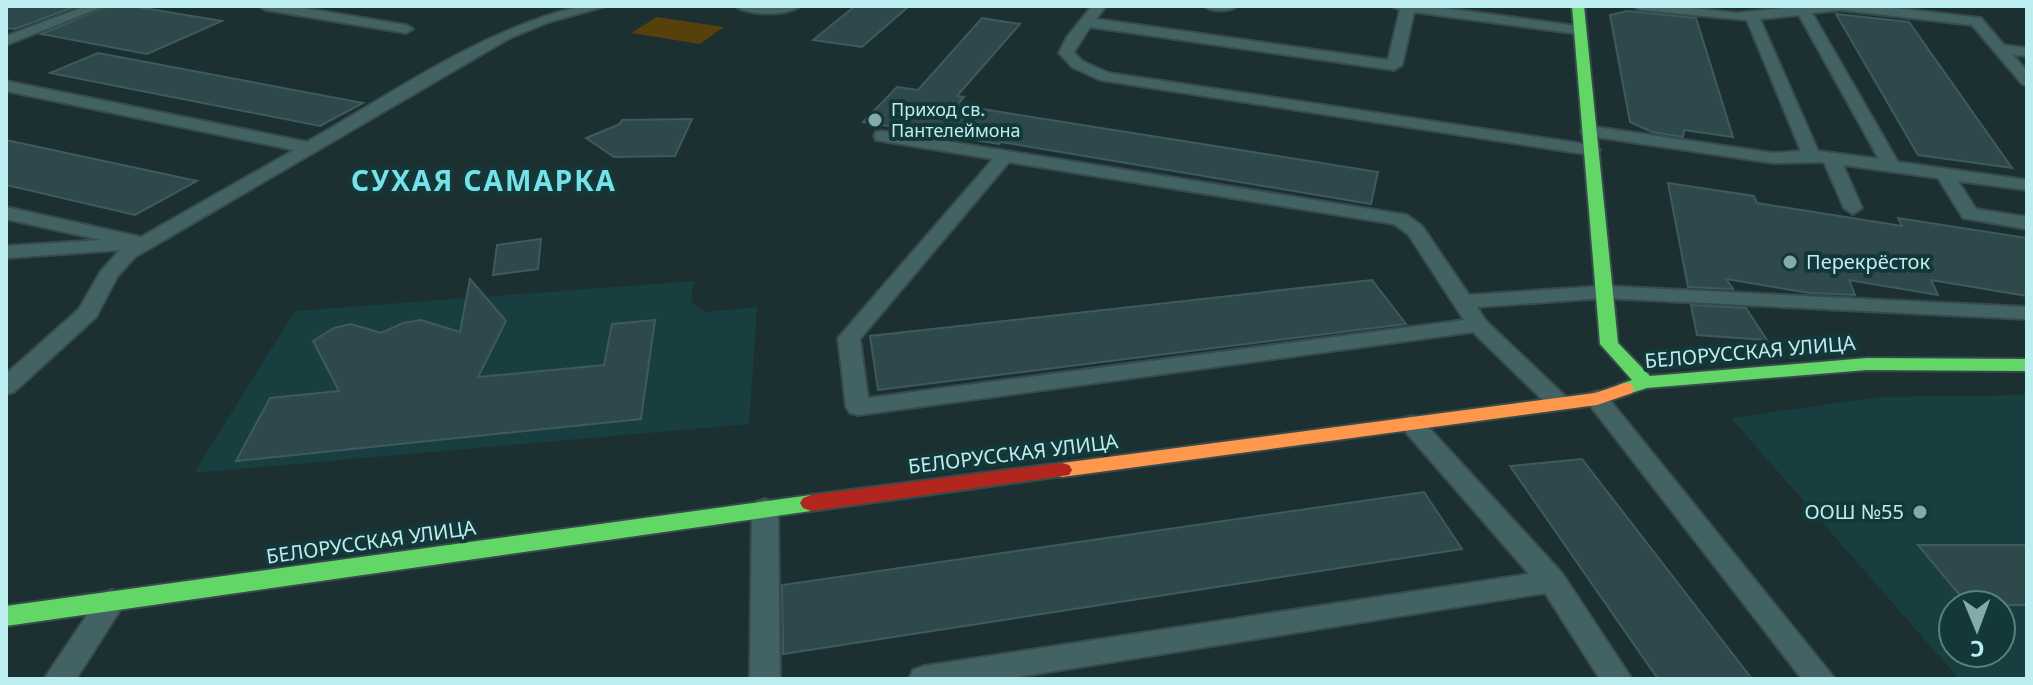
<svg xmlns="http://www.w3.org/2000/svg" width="2033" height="685" font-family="'Noto Sans',sans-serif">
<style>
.built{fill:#193e40;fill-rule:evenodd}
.green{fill:#56400c}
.building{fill:#2f484c;stroke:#3d5a60;stroke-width:2}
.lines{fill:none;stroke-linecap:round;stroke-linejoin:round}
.lane-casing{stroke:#374b4c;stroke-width:4}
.fast-casing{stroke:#374b4c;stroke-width:4}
.slow-casing{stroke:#374b4c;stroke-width:4}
.jam-casing{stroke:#374b4c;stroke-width:4}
.lane{fill:#426264;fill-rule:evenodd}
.fast{fill:#63d668;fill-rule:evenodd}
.slow{fill:#ff974d;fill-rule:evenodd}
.jam{fill:#b3261e;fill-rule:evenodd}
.poi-dot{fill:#84abac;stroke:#143839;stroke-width:3}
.labels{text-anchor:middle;stroke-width:8;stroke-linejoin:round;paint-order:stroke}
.far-poi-label{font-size:18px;fill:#bcedef;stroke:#143839;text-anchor:start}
.poi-label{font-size:20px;fill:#bcedef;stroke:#143839;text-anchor:start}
.street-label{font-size:20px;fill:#bcedef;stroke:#143839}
.district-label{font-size:28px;font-weight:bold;letter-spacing:2px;fill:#74e2e7;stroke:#143839}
</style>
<rect width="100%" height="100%" fill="#1c3031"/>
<path class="built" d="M694,281L691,301L705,312L757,307L749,424L194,473L295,311Z
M2027,395V679H1959L1731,418L1879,397ZM1953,605H2001V653H1953Z"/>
<path class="green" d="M657,17L724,27L700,44L631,33Z"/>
<path class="building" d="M6,6H77L15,29L6,28Z
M108,6H131L222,21L147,54L41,34Z
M855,6H909L862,47L813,40Z
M1627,11L1696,18L1733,137L1684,130L1683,137L1652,132L1630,122L1610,15Z
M1836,14L1909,22L2012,168L1918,155Z
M982,18L1020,24L957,96L964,97L957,105L1378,172L1371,204L1001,142L999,144L863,122L897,87L918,90Z
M98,53L363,103L320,126L50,73Z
M692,119L675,156L614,157L586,138L620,124L622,120Z
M6,140L197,181L135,215L6,185Z
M1668,183L1754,196L1757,203L1902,226L1898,218L2027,238V296L1931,280L1938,295L1849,280L1855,295L1809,293L1726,279L1733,289L1688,287Z
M541,239L538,269L493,275L497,245Z
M470,279L506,321L478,377L604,365L612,324L655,320L641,419L236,461L270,398L339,391L313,341L334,328L351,324L381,333L403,323L421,320L460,332Z
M1372,280L1406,324L878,390L870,336Z
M1691,305L1746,308L1767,340L1697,335Z
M1582,459L1752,679H1658L1510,466Z
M1424,492L1462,549L783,654L782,585Z
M1918,545H2027V605H1968Z"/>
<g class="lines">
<g class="lane-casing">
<path id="lane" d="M86,6H105L6,45V36Z
M259,6H291L406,25L413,29L406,33L266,10Z
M582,6H606L549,22L510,38L135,257L117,277L96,317L14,392L6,394V374L79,309L101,271L120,250L6,258V246L101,240L6,219V207L141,237L294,150L6,91V81L307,142C395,92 482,29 582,6Z
M735,6H801C786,16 750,16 735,6Z
M1092,6H1106L1096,19L1388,60L1400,10L1391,6H1429L1584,27V33L1579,34L1414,12L1402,65L1394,70L1090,27L1074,52L1082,61L1109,73L1591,145L1600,150L1591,155L1100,80L1072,67L1059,53L1067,37Z
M1204,6H1237C1230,12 1211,12 1204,6Z
M1633,6H1676L1736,13L1802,6H1878L1981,18L2004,45L2027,48V56L2013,55L2027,71V86L2022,84L1972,25L1841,10L1812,13L1898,162L2027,180V190L1958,181L1976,209L2027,217V229L1963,218L1938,178L1843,165L1862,208L1853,214L1844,208L1824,162L1773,163L1583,135L1581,131L1589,126L1773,153L1801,151L1747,20L1640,10ZM1799,15L1879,159L1818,151L1760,19Z
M882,131L1407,215L1422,226L1469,295L1604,286L2027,307V319L1604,298L1477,307L1486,321L1567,398L1571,403L1567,408H1551L1473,332L858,415L850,413L846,407L838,338L993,159L876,140L874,136L876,132ZM1009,162L1394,224L1408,234L1464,320L868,398L860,339Z
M1597,391L1605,394L1835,679H1802L1589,404L1585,399L1589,394Z
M1412,416L1420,418L1562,573L1632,679H1600L1545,593L1005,679H909L913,670L924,666L1529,574L1404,430L1400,424L1404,418Z
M765,499L774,502L778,509L780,679H750L752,509L756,502Z
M112,590L122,593L126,601L76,679H44L102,593Z"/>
</g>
<g class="fast-casing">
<path id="fast" d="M1572,6H1584L1618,343L1650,376L1867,358L2027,359V371L1867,370L1647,388L1625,395L1618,393L1616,389L1618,385L1632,380L1600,344Z
M811,495L819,498L822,503L819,508L811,511L6,626V606Z"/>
</g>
<g class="slow-casing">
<path id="slow" d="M1625,383L1632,385L1634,389L1632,393L1597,405L1062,477L1055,475L1052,470L1055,465L1062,463L1595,393Z"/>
</g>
<g class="jam-casing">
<path id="jam" d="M1062,463L1069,465L1072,470L1069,475L811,511L803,508L800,503L803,498L811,495Z"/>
</g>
<use href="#lane" class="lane"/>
<use href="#fast" class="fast"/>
<use href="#slow" class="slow"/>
<use href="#jam" class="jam"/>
</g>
<g class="poi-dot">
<circle cx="875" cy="120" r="8"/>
<circle cx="1790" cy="262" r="8"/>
<circle cx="1920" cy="512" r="8"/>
</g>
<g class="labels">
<g class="far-poi-label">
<text x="891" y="116">Приход св.<tspan x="891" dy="21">Пантелеймона</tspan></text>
</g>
<g class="poi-label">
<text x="1806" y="269">Перекрёсток</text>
<text x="1904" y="519" text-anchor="end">ООШ №55</text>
</g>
<g class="street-label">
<text transform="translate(1750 352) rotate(-5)" y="7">БЕЛОРУССКАЯ УЛИЦА</text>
<text transform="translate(1013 454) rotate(-7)" y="7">БЕЛОРУССКАЯ УЛИЦА</text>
<text transform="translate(371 542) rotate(-8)" y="7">БЕЛОРУССКАЯ УЛИЦА</text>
</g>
<g class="district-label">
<text x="484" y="191">СУХАЯ САМАРКА</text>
</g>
</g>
<rect width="2033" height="685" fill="none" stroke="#bcedef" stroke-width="16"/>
<g transform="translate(1977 629) rotate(179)"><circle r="38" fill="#143839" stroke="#578082" stroke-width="2"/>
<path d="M0-6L14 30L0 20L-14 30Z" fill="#84abac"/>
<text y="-12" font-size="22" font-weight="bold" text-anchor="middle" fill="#bcedef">С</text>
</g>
</svg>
